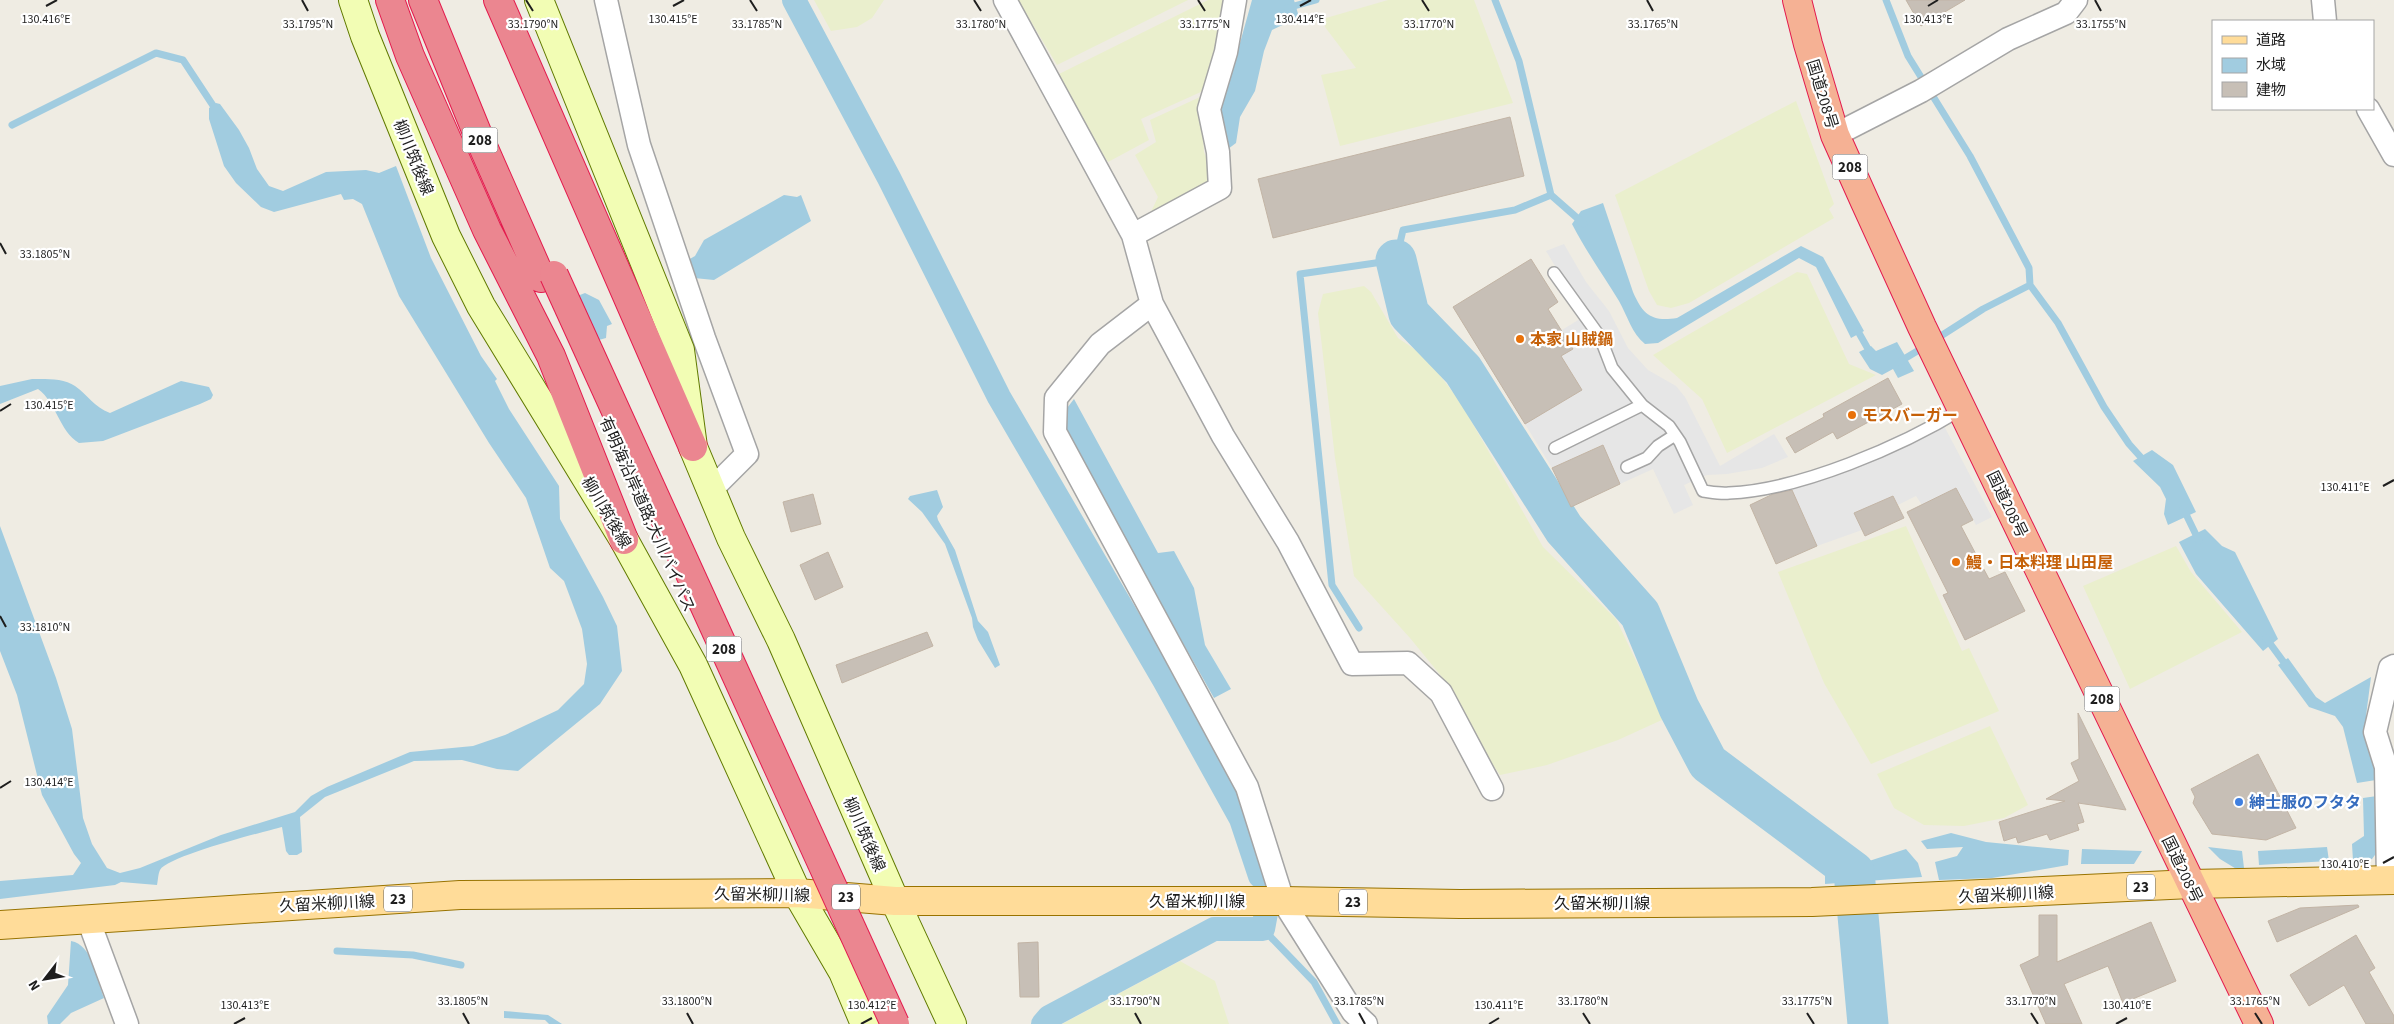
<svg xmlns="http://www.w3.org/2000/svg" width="2394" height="1024" font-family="'Source Sans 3','Noto Sans JP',sans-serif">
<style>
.farmland{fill:#eaefcd}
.parking{fill:#e6e6e6}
.water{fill:#a1cce0}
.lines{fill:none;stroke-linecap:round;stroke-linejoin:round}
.stream{stroke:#a1cce0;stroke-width:7}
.canal{stroke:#a1cce0;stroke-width:24}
.river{stroke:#a1cce0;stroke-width:41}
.building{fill:#c7bfb6;stroke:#c2b4a5}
.service-casing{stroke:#a5a5a5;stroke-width:14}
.minor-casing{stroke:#a5a5a5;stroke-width:25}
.secondary-casing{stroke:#617a00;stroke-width:30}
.primary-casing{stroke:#987300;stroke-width:30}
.trunk-casing{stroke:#e31a4d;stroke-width:30}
.motorway-casing{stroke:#e31a4d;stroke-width:30}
.service{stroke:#fff;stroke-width:11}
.minor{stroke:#fff;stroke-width:22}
.secondary{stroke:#f2fdb4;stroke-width:28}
.primary{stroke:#ffdc99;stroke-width:28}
.trunk{stroke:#f5b194;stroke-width:28}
.motorway{stroke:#eb8690;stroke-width:28}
.motorway-bridge-casing{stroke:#e31a4d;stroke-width:30;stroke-linecap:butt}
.motorway-bridge{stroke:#eb8690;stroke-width:28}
.ticks{fill:none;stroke:#1e1e1e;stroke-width:2}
.food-dot{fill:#e8710a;stroke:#fff;stroke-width:2}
.shop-dot{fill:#3f7fe0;stroke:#fff;stroke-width:2}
.labels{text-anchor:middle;stroke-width:4.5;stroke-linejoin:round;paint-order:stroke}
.shield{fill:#fff;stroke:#626262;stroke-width:1}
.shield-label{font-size:15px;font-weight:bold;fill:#1e1e1e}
.street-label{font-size:16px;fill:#1e1e1e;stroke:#fff}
.food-label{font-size:16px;font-weight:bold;fill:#c56008;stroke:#fff;text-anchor:start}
.shop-label{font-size:16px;font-weight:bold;fill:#366cbe;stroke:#fff;text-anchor:start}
.ticks-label{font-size:12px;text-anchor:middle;fill:#1e1e1e;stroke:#fff;stroke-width:4.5;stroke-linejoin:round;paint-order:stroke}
</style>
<rect width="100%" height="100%" fill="#efece3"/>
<path class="farmland" d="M814,0H884L872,18L857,27L831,31Z
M1018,0H1188L1057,65Z
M1208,0H1222L1223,2L1211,78L1203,91L1141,119L1149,140L1108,162L1100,150L1059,74Z
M1388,0H1474L1513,103L1340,146L1321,75L1356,68L1325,27L1326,18Z
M1200,97L1204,152L1215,180L1150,214L1158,197L1135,155L1156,142L1150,120Z
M1796,101L1834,204L1829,209L1834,218L1689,303L1671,308L1657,305L1649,291L1615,195Z
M1797,272L1807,274L1849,364L1876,375L1727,453L1702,399L1653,355Z
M1364,286L1371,292L1398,338L1426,357L1461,403L1543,547L1616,619L1664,719L1618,740L1547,765L1500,775L1486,755L1455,693L1410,638L1354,576L1335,458L1318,313L1323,294Z
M1906,526L1962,651L1969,648L1999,711L1871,764L1824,683L1778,572Z
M2176,546L2191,572L2242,632L2130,689L2083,586Z
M1990,726L2028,805L2004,818L1964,826L1924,825L1894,808L1877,774Z
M1180,961L1215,981L1229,1024H1062Z"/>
<path class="parking" d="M1564,244L1586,282L1609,311L1628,348L1648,370L1676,386L1685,397L1720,466L1774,434L1788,457L1762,468L1727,474L1707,475L1684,485L1693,505L1674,514L1653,469L1620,484L1602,445L1552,468L1525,424L1582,390L1561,356L1573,349L1562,330L1588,314L1566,284L1546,251Z
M1943,424L1992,517L1976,525L1956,488L1922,505L1916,496L1898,505L1893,496L1855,513L1862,530L1817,546L1790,487L1903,433L1926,432Z"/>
<path class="water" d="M1252,0H1294L1299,17L1272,30L1264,51L1255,91L1240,117L1236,143L1228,149L1221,111Z
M216,103L220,104L239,130L249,148L257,169L269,186L283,191L326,172L366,170L379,173L396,166L431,258L481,356L497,379L495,381L509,409L559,486L560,519L603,597L617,626L622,671L600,704L518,771L497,769L462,760L414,761L325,797L300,817L302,852L297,855H289L286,851L282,827C263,832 168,856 160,870C158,874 158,881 157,885L121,882L115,885L0,899V881L73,875L81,863L74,854L42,795L17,695L0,651V526L56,678L72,729L83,818L92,844L107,868L120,873L140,868L221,835L295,812L311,796L327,787L410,752L473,746L505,735L558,710L584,684L587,664L582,629L564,581L550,568L526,498L489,443L399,296L362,204L353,199L344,200L341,194L274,212L261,207L236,183L224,166L209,119V108Z
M784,195L797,197L801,195L811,221L714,280L694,278L688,260L695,256L704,240Z
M1603,203L1633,292C1643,315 1652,322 1677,318L1801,246L1823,257L1864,331L1851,338L1816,267L1799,258L1658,343L1645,344C1632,334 1627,315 1619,301C1603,275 1586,251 1572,224L1581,211Z
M585,293L599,300L612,324L607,326L606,338L588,343H570L556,313L561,310L562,302Z
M1897,342L1914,371L1898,378L1893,369L1882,375L1870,369L1859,352L1871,346L1876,351Z
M32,379C45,379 64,378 75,386C88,395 94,407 110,413L181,381L209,387L213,395L211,399L200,404L103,441L79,443C59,431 57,403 38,389L0,404V386Z
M1074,399L1158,553L1174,551L1194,588L1205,645L1231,689L1214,698L1066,436L1064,412Z
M2152,450L2173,465L2196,512L2168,525L2164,514L2166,499L2160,487L2133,461Z
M937,490L943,507L937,516L938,520L955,550L978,621L988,632L1000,665L995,668L978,640L973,627L972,618L945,544L922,512L908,499L910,496Z
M2205,529L2222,546L2235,552L2278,639L2263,651L2196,574L2179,542Z
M2288,658L2316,697L2325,703L2371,677L2366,716L2376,780L2357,783L2343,727L2335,716L2309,707L2278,665Z
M1765,786L1869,861L1906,849L1918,863L1922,877L1825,884V863L1751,809Z
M2377,796L2383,844L2372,859L2353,861L2352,844L2364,836L2363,798Z
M1951,833L1986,842L2069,850L2068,865L1992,878L1939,880L1935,862L1957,856L1963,847L1927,849L1921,841Z
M2208,847L2242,851L2244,868L2238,870L2220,859Z
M2327,847L2329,861L2259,865L2258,851Z
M2082,849L2142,851L2134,864H2081Z
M71,941C93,945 97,980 104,998L71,1013L60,1024H48L47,1016L68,985Z
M504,1011L548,1015L562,1024H549L545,1020L504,1018Z"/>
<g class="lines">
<path class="stream" d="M1495,0L1519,61L1551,195
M1886,0L1908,56L1970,156L2029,268L2030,285L2058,323L2104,407L2129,444L2146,463
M1287,8L1316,0
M12,125L156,53L183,60L214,107
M1855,326L1872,356
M1933,341L1983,309L2030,285
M1899,362L1924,347
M2183,508L2199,541
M1359,628L1332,585L1300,274L1396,260L1403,230L1515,210L1551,195L1584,224
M2266,638L2288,668
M1263,929L1314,982L1337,1024
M337,951L413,955L461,965"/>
<path class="canal" d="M794,0L889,178L999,397L1164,680L1241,819L1260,876
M1043,1024L1049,1017L1214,929H1263L1266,913"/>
<path class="river" d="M1396,260L1409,314L1463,370L1564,529L1640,614L1679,708L1708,763L1854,872L1868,1024"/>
</g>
<path class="building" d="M1906,0H1965L1921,26Z
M1510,117L1524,176L1273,238L1258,179Z
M1531,259L1558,302L1548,309L1573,349L1561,356L1582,390L1525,424L1453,307Z
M1888,378L1902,404L1837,439L1833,432L1795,453L1786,438L1824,417L1823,414Z
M1603,445L1620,484L1571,507L1552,468Z
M1956,488L1973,520L1961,526L1989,579L2005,572L2025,611L1965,640L1943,595L1948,593L1907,512Z
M1792,490L1817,546L1776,564L1750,505L1773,494Z
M813,494L821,524L791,532L783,502Z
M1893,496L1904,518L1865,536L1854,513Z
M828,552L843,587L815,600L800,565Z
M927,632L933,646L842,683L836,665Z
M2078,713L2126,810L2078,803L2084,822L2077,824L2079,830L2050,840L2047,834L2018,843L2016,837L2004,841L1999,822L2065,801L2046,799L2079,781L2071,763L2079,759Z
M2258,754L2296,828L2266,840L2212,834L2193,803L2195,797L2191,789Z
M2358,905L2359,907L2277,942L2268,921L2300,908Z
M2039,915H2057V962L2151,922L2176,981L2123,1003L2108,966L2064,984L2082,1024H2046L2020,965L2039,956Z
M2356,935L2375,968L2369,972L2394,1016V1024H2366L2344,985L2309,1006L2290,975Z
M1038,942L1039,997H1020L1018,943Z"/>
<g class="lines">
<g class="service-casing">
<path id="service" d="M1554,273L1600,337L1612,368L1642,405L1669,426L1680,442L1703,491C1711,492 1721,494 1729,493C1800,490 1902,446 1962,409
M1555,448L1642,405
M1627,467L1647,458L1658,446L1675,435"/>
</g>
<g class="minor-casing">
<path id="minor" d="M606,0L639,145L704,338L747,454L711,490
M1005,0L1133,235L1152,304L1223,436L1288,542L1352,664L1408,663L1441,693L1492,789
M2323,0L2325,21
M2368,109L2394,155
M1835,135L1921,91L2008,39L2066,13L2076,0
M1133,235L1220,188L1218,152L1209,109L1226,52L1235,0
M1152,304L1100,344L1056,398L1055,432L1247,787L1283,901L1353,1012L1366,1024
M2388,880L2386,767L2375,732L2390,668L2394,666
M88,919L127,1024"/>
</g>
<g class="secondary-casing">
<path id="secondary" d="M353,0L365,36L446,236L481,306L624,540L693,665L797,893L843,972L865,1024
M539,0L680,350L693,447L731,538L781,640L895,901L952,1024"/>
</g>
<g class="primary-casing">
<path id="primary" d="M0,925L460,895L797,893L895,901H1283L1460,904L1812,902L2191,884L2394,880"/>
</g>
<g class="trunk-casing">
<path id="trunk" d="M1797,0L1808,44L1835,135L1865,202L1922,327L2259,1024"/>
</g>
<g class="motorway-casing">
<path id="motorway" d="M390,0L410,56L487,230L551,356L624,540
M423,0L478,135L541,278
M498,0L693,447"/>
</g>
<use href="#service" class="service"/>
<use href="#minor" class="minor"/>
<use href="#secondary" class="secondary"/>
<use href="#primary" class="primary"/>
<use href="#trunk" class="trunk"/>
<use href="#motorway" class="motorway"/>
<g class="motorway-bridge-casing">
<path id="motorway-bridge" d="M554,275L895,1024"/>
</g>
<use href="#motorway-bridge" class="motorway-bridge"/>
</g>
<path class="ticks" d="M302,0L308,11M526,0L533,11M750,0L757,11M974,0L981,11M1198,0L1205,11M1422,0L1429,11M1647,0L1653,11M2095,0L2101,11M46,6L57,0M673,6L684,0M1300,6L1311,0M1928,6L1938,0M0,243L6,254M0,411L11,404M2383,486L2394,480M0,616L6,627M0,788L11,781M2383,863L2394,857M463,1013L469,1024M687,1013L693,1024M1135,1013L1141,1024M1359,1013L1365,1024M1583,1013L1590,1024M1807,1013L1814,1024M2031,1013L2038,1024M2255,1013L2262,1024M234,1024L245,1018M861,1024L872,1018M1489,1024L1499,1018M2116,1024L2127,1018"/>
<g class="food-dot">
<circle cx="1520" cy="339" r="5"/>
<circle cx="1852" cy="415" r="5"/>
<circle cx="1956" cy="562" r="5"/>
</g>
<circle class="shop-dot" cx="2239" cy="802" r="5"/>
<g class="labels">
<g class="shield">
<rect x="462.5" y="127.5" width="35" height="25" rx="4"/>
<rect x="1832.5" y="154.5" width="35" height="25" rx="4"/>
<rect x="706.5" y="636.5" width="35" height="25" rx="4"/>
<rect x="2084.5" y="686.5" width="35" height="25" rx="4"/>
<rect x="2127" y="874.5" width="28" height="25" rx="4"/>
<rect x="832" y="884.5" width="28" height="25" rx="4"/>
<rect x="384" y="886.5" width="28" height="25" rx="4"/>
<rect x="1339" y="889.5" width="28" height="25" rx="4"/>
</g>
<g class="shield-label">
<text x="480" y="145">208</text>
<text x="1850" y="172">208</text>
<text x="724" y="654">208</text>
<text x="2102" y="704">208</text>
<text x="2141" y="892">23</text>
<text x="846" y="902">23</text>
<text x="398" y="904">23</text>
<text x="1353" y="907">23</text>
</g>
<g class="street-label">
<text transform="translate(1823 94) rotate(73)" y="6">国道208号</text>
<text transform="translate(414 157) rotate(68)" y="6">柳川筑後線</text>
<text transform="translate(2008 504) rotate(64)" y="6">国道208号</text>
<text transform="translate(607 512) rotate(59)" y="6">柳川筑後線</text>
<text transform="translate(648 514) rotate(66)" y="6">有明海沿岸道路;大川バイパス</text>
<text transform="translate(865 834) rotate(66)" y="6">柳川筑後線</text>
<text transform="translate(2183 869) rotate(64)" y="6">国道208号</text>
<text transform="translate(762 894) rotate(1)" y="6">久留米柳川線</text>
<text transform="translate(2006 894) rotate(-3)" y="6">久留米柳川線</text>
<text x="1197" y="907">久留米柳川線</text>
<text transform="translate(327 903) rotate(-3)" y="6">久留米柳川線</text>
<text x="1602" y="909">久留米柳川線</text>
</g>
<g class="food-label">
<text x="1530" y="345">本家 山賊鍋</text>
<text x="1862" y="421">モスバーガー</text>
<text x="1966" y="568">鰻・日本料理 山田屋</text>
</g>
<g class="shop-label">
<text x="2249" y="808">紳士服のフタタ</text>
</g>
</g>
<g class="ticks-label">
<text x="673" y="23">130.415°E</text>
<text x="1300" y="23">130.414°E</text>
<text x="1928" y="23">130.413°E</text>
<text x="46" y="23">130.416°E</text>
<text x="308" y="28">33.1795°N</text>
<text x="533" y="28">33.1790°N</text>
<text x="757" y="28">33.1785°N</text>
<text x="1205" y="28">33.1775°N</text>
<text x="1429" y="28">33.1770°N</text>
<text x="1653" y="28">33.1765°N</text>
<text x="2101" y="28">33.1755°N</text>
<text x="981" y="28">33.1780°N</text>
<text x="45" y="258">33.1805°N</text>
<text x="49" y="409">130.415°E</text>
<text x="2345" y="491">130.411°E</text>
<text x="45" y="631">33.1810°N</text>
<text x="49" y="786">130.414°E</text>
<text x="2345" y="868">130.410°E</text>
<text x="463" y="1005">33.1805°N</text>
<text x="687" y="1005">33.1800°N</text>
<text x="1135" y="1005">33.1790°N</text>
<text x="1359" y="1005">33.1785°N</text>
<text x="1583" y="1005">33.1780°N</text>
<text x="1807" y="1005">33.1775°N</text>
<text x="2031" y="1005">33.1770°N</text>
<text x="2255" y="1005">33.1765°N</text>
<text x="245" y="1009">130.413°E</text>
<text x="872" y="1009">130.412°E</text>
<text x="1499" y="1009">130.411°E</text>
<text x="2127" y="1009">130.410°E</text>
</g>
<rect x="2212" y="20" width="162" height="90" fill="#ffffff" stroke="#a5a5a5"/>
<rect x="2222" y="36" width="25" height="8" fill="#ffdc99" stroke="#a5a5a5"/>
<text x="2256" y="45" font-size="15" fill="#1e1e1e">道路</text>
<rect x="2222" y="58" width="25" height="15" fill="#a1cce0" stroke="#a5a5a5"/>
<text x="2256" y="70" font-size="15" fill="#1e1e1e">水域</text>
<rect x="2222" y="82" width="25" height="15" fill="#c7bfb6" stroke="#a5a5a5"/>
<text x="2256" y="95" font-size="15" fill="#1e1e1e">建物</text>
<g transform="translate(45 979) rotate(239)" stroke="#ffffff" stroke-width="4" paint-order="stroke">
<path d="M0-4L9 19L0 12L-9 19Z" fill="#1e1e1e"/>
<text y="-8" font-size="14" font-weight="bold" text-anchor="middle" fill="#1e1e1e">N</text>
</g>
</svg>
